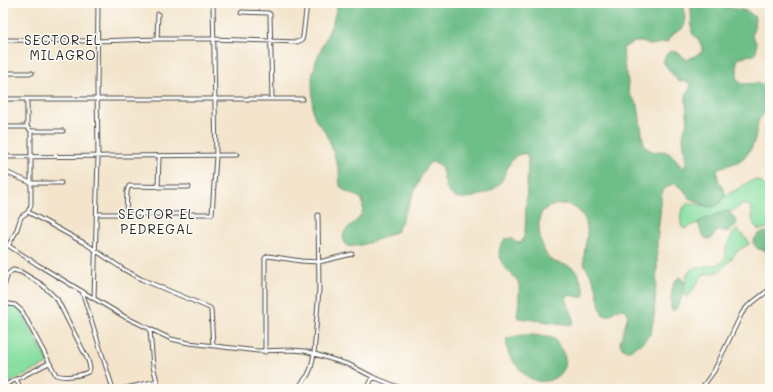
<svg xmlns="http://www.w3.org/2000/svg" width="773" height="392" font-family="Mali,sans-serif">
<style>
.green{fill:#88dfa2;stroke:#5a8566}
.forest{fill:#6ebe88;stroke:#4c745a}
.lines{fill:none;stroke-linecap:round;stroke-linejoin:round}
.minor-casing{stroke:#494743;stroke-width:5}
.minor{stroke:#fff;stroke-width:3}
.labels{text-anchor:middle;stroke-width:3;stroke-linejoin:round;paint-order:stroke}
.neighbourhood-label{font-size:13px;letter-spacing:1px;fill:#2b2b2b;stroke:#fdfcf7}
</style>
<rect width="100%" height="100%" fill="#fdfcf7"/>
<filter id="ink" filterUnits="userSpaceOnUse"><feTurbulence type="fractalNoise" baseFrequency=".025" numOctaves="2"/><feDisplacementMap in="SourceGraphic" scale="8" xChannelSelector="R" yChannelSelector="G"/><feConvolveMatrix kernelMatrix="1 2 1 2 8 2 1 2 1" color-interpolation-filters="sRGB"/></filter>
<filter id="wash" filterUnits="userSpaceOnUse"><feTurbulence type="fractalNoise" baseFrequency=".012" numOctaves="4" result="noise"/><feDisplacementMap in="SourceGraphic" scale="16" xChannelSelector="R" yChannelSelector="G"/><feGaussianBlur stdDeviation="0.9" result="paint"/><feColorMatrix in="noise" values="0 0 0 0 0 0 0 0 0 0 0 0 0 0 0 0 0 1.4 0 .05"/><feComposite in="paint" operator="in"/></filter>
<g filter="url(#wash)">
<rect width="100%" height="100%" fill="#f3e4cb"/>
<path class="green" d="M754,180C773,181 770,212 770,225L767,228L759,230C751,223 752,218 752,209L750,206L744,204L732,211L719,213L684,229L682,227C679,217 680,210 688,203C698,202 708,209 715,206C721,204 722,198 726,195C729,192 734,192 738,189C743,186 747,182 754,180Z
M737,229L749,242V244L737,251L728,263L718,272L704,274L699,280L689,296L686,297L684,295C686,289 685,282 686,277C692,260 714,271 724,260C727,256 725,252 726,248C728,242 733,233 737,229Z
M3,303L15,305L20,308L49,363L3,386Z"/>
<path class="forest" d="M338,3H682L684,6L685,24L682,29L673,34L667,42L651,45L642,42H634L623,48L624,65L627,74L629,93L638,105L643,141L646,148L655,152C668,148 677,158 682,169L686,164L683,137L685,127L688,122L686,104V96L691,86L688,82L678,81L663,62L666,55L670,51L677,52L687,60L702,52C703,43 697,39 692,33L691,8L693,3H722L726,7L747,11L755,17L754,28L752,35C756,41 759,48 754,55L745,56L737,60V79C742,90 758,78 765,87C770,94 771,106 765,113C762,116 759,118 758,123C755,137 755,149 742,159C735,165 725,165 717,169L718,179L726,195L717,205L710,207L689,198L684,190L674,183L664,189L661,196V204L657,242V269L654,316L651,333L641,344L627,351L622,348L620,343L628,315L625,309L615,310L611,315H603C597,303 599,289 592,277C589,271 585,269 584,261C583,242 595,226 578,210C574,207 569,204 564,204C557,204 547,206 542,212C535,223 541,250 549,258C556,266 569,262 576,271C581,277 581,285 585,293L584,297H579L570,295L567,296C567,298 566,301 567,303C569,310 576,316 572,325L519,318L517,317C518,308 520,293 519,285C518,279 513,276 509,272C499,261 495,252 505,239L512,238L517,243L522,242L525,233L528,158L527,154C509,151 508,173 500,183C492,194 463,203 452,195C444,190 445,178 442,170C441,167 439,165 437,163L431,162L427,166L422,174L397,231C384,237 361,248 347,246C335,230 355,226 361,215C364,210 363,205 362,199L353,194L345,191L340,186L339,170L330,142L325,131L316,121L313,112L312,78L316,61L333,22Z
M726,211C732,214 735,217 737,224L730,231H717L711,239L705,238L700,229L698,222L707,218Z
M766,232L770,233V251L758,249L753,243C755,236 759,233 766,232Z
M679,277L684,281C685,288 680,307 673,311L671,309C672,297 669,285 679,277Z
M523,335H534L554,338C557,345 564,351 565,359C566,377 544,387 530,378C526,376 523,373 521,370C511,360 505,352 507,338Z"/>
</g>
<g filter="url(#ink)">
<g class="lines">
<g class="minor-casing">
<path id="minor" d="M241,12L268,13L270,14L272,99
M157,39L158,14
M3,40L97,41L157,39H213L297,42L302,40L303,36L307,3
M3,73H32
M3,99H303
M27,99V127
M3,127H27L31,131H63
M3,157L237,155
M3,171L31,183H61
M158,187L159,157
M28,212L86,244L123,269L141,279L210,308L211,310L213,346
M97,214H212L216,156L213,3
M126,214L127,191L129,186L189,187
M3,242L38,265L125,317L171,339L189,343L258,351L291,350L305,351L350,365L373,377L403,389
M8,246L16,232L21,217L28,212L31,205V131
M3,289L8,274L13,270L21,272L41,284L57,299L88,360L90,368L88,372C80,376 64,378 56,375L22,311L15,305L3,303
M82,291L113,389
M94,299L98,157L97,87L98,3
M150,330L153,366L159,389
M265,352V258L268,256L301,261L319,262L352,254
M16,379L21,389
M3,386L49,363
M122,389L157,381
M297,389L308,375L311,368L314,354L319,289L318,215
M367,389L373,377
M701,389L714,371L742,313L748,306L770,289"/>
</g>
<use href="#minor" class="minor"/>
</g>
</g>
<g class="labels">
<g class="neighbourhood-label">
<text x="63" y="45">SECTOR EL<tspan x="63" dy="15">MILAGRO</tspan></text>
<text x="157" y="219">SECTOR EL<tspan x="157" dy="15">PEDREGAL</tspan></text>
</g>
</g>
<rect width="773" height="392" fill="none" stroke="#fdfcf7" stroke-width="16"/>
</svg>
